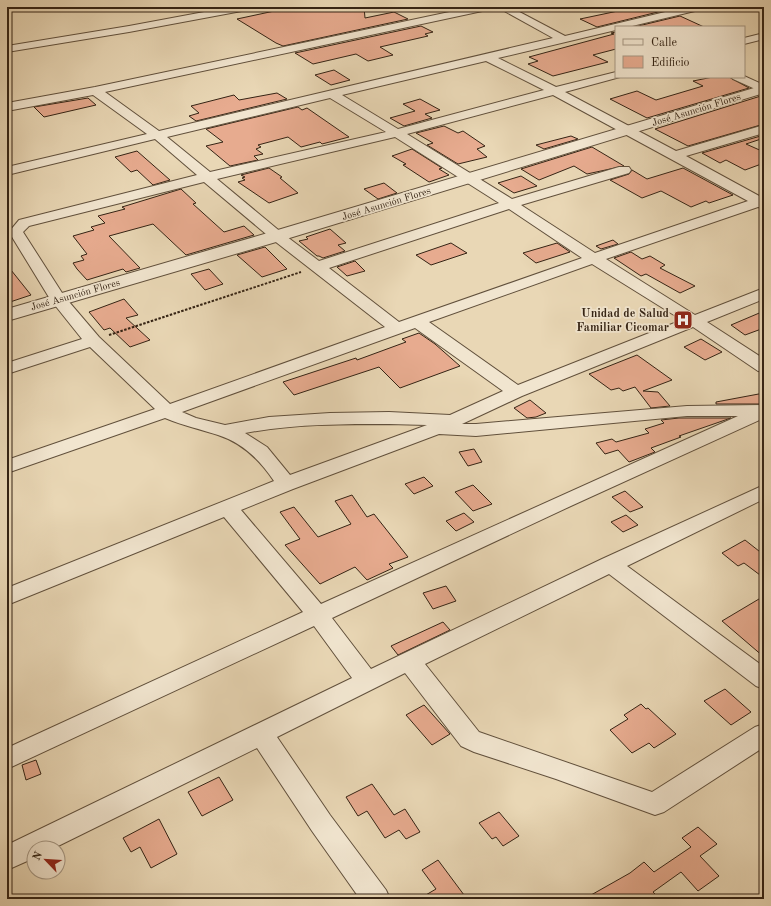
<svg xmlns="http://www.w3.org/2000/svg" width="771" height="906" font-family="'Old Standard TT',serif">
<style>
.building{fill:#e7ab8f;stroke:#342314}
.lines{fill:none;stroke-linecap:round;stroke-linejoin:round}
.minor-casing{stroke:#61503c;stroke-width:2}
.tertiary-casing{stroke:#61503c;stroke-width:2}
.path{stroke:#342314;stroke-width:2;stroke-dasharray:2.5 1.5;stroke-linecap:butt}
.minor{fill:#f1e5cf;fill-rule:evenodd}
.tertiary{fill:#f1e5cf;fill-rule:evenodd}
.labels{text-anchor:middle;stroke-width:3.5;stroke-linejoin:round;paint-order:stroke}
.far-street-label{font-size:10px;fill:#342314;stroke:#f1e5cf}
.poi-label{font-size:12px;font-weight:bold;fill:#342314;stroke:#f1e5cf;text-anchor:end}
</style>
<rect width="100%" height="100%" fill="#e9d7b5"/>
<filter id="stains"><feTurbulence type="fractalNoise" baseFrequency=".005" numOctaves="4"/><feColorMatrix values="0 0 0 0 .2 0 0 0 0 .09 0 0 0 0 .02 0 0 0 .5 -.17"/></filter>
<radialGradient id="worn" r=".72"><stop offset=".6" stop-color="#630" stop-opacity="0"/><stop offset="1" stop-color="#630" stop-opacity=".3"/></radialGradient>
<path class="building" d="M293,7H364L365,18L394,12L408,19L283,46L276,43L237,19Z
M637,7L646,9L658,7L666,10L597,27L580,19Z
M680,16L704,27H634Z
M421,26L433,32L425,34L428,36L380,47L393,55L368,61L356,54L313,64L295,53Z
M616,32V49L593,55L608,62L553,76L528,64L538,61L529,57L614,34L611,33Z
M334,70L350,80L331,85L315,75Z
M713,77H729L749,88L647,118L610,99L637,91L656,100L703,86L693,81Z
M277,93L287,99L196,121L189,116L199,113L191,106L234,95L239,100Z
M764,95V124L688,146L655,129Z
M88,98L96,105L44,117L34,107Z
M420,99L440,110L425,114L432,118L404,126L390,118L415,111L403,104Z
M298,107L302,110L307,108L349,137L322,144L320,142L301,147L288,137L258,145L261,147L256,149L263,154L254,156L258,160L230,166L206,146L223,142L206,129Z
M444,126L458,133L463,131L485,146L477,149L487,157L458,164L427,145L433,143L416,133Z
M764,135V138L746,144L764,152V163L745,170L726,160L720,163L702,153Z
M571,136L578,139L544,149L536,145Z
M592,147L624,166L587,174L574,166L539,180L521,169Z
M412,149L442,168L439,169L449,175L429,182L403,165L406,164L392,156Z
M137,151L170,180L153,185L137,170L131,172L115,157Z
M269,168L282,177L280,178L298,193L269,203L238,182L245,180L242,178L245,177L241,175Z
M683,168L733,195L709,203L706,201L691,207L661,191L642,198L610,180L629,174L632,170L647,179Z
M521,176L537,186L514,193L498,183Z
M384,183L397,193L378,199L364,189Z
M181,189L196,203L193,204L224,232L244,226L254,235L186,255L153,224L109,236L140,268L126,272L123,269L87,280L77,269L73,263L84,260L81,256L87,254L73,236L94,230L91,227L105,223L98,216L125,209L122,207Z
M330,229L346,243L338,245L345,251L323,258L319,256H317L299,241L308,239L306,237Z
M613,240L618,244L601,249L596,246Z
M451,243L467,253L431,265L416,255Z
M557,243L570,252L536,263L523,253Z
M265,247L287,269L262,277L237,255Z
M631,252L642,259L650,256L665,265L660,268L695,286L680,293L646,274L641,276L614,258Z
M355,261L365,271L347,276L337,267Z
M7,265L31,295L7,303Z
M209,269L223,284L205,290L191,274Z
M124,299L138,315L126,318L150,340L130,347L110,328L104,330L89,312Z
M764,311V328L745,335L731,325Z
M419,333L435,344L460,366L400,388L379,367L294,395L283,382L356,358L357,360L406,342L402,339Z
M701,339L722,352L705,360L684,347Z
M637,355L672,380L643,391L658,392L670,406L651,408L635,387L623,391L619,388L611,390L589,374Z
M764,393V404H716V402Z
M530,400L546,413L536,417L527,418L514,408Z
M679,418H731L679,436L681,437L651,448L655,452L629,462L618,450L605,454L596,443L612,439L616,442L649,433L645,429L664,423L661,420Z
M474,449L482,462L468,466L459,452Z
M424,477L433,486L414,494L405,484Z
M473,485L492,504L473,511L455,492Z
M625,491L643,507L630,512L612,497Z
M352,495L367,517L374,514L408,557L389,564L393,568L367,580L355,567L320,584L285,545L300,539L280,512L294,507L318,537L351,524L335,501Z
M464,513L474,522L456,531L446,521Z
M626,515L638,525L623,532L611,522Z
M745,540L764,555V578L744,563L738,566L722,553Z
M446,586L456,601L433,609L423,593Z
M764,596V657L722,621Z
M443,622L450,630L398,655L391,646Z
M725,689L751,712L731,725L704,701Z
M641,704L646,709L648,708L676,734L654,748L649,743L632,753L610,730L628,719L624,715Z
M424,705L450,734L432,745L406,715Z
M36,760L41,774L26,780L22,765Z
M219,777L233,800L202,816L188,792Z
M372,784L394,815L405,809L420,832L406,839L399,830L385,838L367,811L358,816L346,797Z
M499,812L519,836L503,846L496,837L492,839L479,823Z
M159,819L177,854L151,868L140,847L131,852L123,838Z
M698,827L717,844L700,856L719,876L698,891L681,872L653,892L660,899H584L630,873L644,862L654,872L691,847L682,838Z
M438,860L467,899H419L436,889L422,870Z"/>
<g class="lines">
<g class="minor-casing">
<path id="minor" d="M231,7H252L247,10L129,32L7,52V46L129,26Z
M473,7H492L487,10L105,92L159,131L553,38L497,7H510L565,36L686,7H704L699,10L628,27H616V30L498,58L556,87L616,72V77H620L565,92L676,151L764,125V133L686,156L761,197L764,196V208L758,207L606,259L695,315L764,288V299L707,322L764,359V372L758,371L693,327L522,396L462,424H476L687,406L761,405H764V418L573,505L332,618L371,669L602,559L764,485V499L627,566L764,667V689L756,686L609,574L425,664L479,732L652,792L755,727L764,724V747L664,812L655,815L556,779L474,752L461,746L405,673L277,737L330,815L386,890L390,899H360L312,831L257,748L54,848H34V858L7,870V845L352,678L314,626L7,769V748L303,612L224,517L7,605V588L274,481C260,460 243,443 218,435C200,429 184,426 165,418L7,473V460L155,409L90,347L7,374V363L82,339L50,299L9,232L19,220L197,175L155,139L7,175V167L147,134L93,95L7,111V103L95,87ZM486,61L544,90L398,129L342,95ZM553,95L748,201L595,253L521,205L629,173L631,170L629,167H619L512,199L407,134ZM330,98L386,132L210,172L167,137ZM395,137L499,203L319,261L282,233L217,179ZM204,182L272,239L385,327L170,404L99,337L64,296L23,232L29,226ZM509,209L582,258L399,322L329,268ZM592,264L682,320L518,385L429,322ZM415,328L503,391L450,415L389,412L330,413L269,417L225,425L196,418L182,412ZM687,416H738L321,604L241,510L293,489L439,434L476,436ZM389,424L427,425L290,475L267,447L245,433C293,424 341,424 389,424Z
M764,33V39L744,44V38Z
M744,76L764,85V93L733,79L731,77Z"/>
</g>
<g class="tertiary-casing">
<path id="tertiary" d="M764,85V93L283,240L7,321V309L271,232Z"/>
</g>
<path class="path" d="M109,335L301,272"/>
<use href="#minor" class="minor"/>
<use href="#tertiary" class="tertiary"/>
</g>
<defs>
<g id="hospital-square" transform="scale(1)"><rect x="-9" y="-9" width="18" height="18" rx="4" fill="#8f2418" stroke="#f1e5cf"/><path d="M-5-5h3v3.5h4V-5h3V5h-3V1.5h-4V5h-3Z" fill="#fff"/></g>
</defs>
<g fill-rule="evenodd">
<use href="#hospital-square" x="683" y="320"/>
</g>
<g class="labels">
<g class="far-street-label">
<text transform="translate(696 109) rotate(-17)" y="4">José Asunción Flores</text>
<text transform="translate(386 203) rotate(-17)" y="4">José Asunción Flores</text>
<text transform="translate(75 294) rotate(-16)" y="4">José Asunción Flores</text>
</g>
<g class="poi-label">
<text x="669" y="317">Unidad de Salud<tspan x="669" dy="14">Familiar Cicomar</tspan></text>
</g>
</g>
<rect width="771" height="906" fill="none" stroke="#e9d7b5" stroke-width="24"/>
<rect x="8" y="8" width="755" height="890" fill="none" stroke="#342314" stroke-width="2"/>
<rect x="12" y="12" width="747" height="882" fill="none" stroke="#342314"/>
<rect x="615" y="26" width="130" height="52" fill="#f1e5cf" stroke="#a59784"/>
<rect x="623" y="39" width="20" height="6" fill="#f1e5cf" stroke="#a59784"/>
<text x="651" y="46" font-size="12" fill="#342314">Calle</text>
<rect x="623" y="56" width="20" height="12" fill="#e7ab8f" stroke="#a59784"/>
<text x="651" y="66" font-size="12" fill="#342314">Edificio</text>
<g transform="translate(46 860) rotate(295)"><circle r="19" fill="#f1e5cf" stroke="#a59784"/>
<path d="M0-3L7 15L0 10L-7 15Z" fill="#8f2418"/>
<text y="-6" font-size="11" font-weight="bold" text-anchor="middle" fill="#342314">N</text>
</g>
<rect width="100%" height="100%" filter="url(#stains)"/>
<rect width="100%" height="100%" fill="url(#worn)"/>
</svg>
